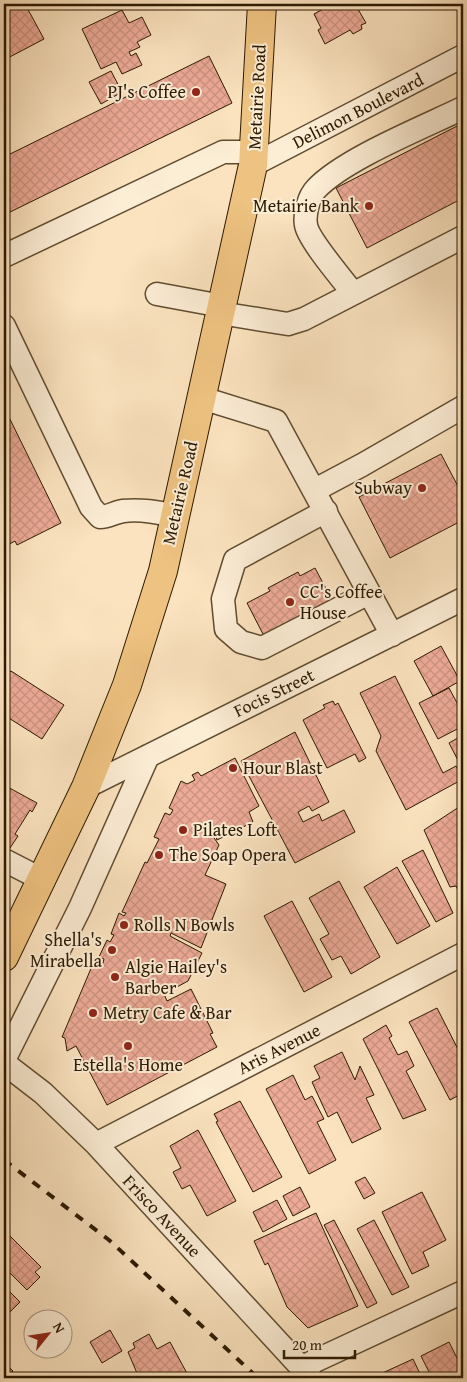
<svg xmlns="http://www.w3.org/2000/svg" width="467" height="1382" font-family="'Gentium Book Plus',serif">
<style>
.building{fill:url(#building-cross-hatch);stroke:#2c1900}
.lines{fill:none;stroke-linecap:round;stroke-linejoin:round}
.minor-casing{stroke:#604c30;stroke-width:25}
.major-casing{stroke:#2c1900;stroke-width:30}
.minor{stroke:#fcedd5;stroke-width:22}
.major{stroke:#eec280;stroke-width:28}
.rail{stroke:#2c1900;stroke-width:4;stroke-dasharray:9 9;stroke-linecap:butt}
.poi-dot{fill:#8f2418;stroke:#fcedd5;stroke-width:2}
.labels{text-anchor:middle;stroke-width:4;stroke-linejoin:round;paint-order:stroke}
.poi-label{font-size:18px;fill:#2c1900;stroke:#fcedd5;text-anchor:start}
.street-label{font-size:18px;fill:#2c1900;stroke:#fcedd5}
</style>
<defs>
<pattern id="building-cross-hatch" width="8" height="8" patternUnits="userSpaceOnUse" patternTransform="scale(1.25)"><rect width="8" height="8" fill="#edaa97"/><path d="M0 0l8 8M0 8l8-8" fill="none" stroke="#cb9280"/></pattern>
</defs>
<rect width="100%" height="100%" fill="#fbe3bf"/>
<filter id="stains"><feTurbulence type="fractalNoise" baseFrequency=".004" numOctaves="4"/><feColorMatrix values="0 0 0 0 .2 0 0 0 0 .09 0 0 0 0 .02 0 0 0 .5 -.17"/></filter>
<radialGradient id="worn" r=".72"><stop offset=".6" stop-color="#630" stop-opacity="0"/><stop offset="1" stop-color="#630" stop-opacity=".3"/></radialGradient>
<path class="building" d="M4,4H25L44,39L4,60Z
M332,4H355L366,23L361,25L362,29L353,34L350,30L325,44L318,30L321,28L314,14Z
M122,10L129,23L142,17L151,35L137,42L140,47L129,52L131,56L136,53L142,65L122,74L116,62L101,69L82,29Z
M209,56L232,103L4,215V157Z
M111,71L122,92L101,104L89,82Z
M463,123V198L367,248L336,188Z
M4,407L61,523L17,545L15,541L4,547Z
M441,454L463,496V520L390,558L359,497Z
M315,568L332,600L264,636L247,603L270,591L268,588L298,572L300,576Z
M441,646L460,681L433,696L414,661Z
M4,670L9,673L11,671L64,705L42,739L4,715Z
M395,676L443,773L456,766L463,779L406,810L376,751L381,736L360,693Z
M449,688L463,714V726L438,739L419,703Z
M333,701L335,705L338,703L366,758L359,762L355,754L327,768L303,720L325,708L323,705Z
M295,732L329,802L312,811L309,806L298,812L303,822L319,814L322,821L344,810L355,832L295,863L241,761Z
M463,735V770L449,743Z
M235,758L259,806L249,812L253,822L217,840L214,832L212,835L219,845L205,875L226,884L201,948L171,933L170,936L202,953L188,981L164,994L167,1001L191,989L213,1033L210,1034L217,1047L107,1105L76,1046L67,1051L65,1038L62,1037L95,959L103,963L104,959L99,957L107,940L110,942L114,935L111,934L119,913L124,916L126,913L122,912L145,862L147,863L159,839L154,837L165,813L170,815L173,810L169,808L181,781L187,784L195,780L192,775L198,772L201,776Z
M4,785L37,803L32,812L30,810L15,834L18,836L10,848L4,843Z
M459,807L463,817V900L456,886L450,887L424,830Z
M423,850L453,913L436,922L402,861Z
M397,867L430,926L397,944L364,887Z
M339,881L380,957L351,974L341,956L332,960L320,939L329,934L309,898Z
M292,901L332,977L304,992L264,916Z
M437,1008L463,1059V1093L450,1100L409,1022Z
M386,1025L392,1036L389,1038L398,1055L407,1051L414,1066L406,1071L426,1110L403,1119L363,1039Z
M342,1052L355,1080L360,1066L374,1095L366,1098L381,1129L352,1143L337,1112L328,1117L312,1082L320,1078L314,1066Z
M293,1075L305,1100L312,1096L324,1119L317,1122L336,1160L309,1174L266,1089Z
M240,1101L282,1177L253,1192L216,1122L218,1121L214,1114Z
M198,1130L236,1201L207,1216L190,1185L182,1189L173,1172L181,1168L170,1146Z
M365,1177L375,1193L364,1199L355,1182Z
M300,1187L310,1207L293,1216L283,1196Z
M422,1192L446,1240L423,1252L429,1266L412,1274L382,1212Z
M277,1200L287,1219L263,1232L253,1212Z
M316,1213L358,1306L308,1328L287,1307L268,1263L265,1265L254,1241Z
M334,1220L377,1303L367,1308L324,1225Z
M374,1220L409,1287L392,1295L357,1229Z
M4,1230L41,1267L35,1272L40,1277L27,1290L4,1267Z
M4,1286L20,1302L4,1318Z
M110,1330L122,1351L102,1363L90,1342Z
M149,1334L157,1349L170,1342L189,1377L139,1378L128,1352L135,1348L133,1343Z
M449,1342L463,1370V1378H432L421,1356Z
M413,1359L422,1378H377L376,1376Z
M4,1362L13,1371L5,1378H4Z"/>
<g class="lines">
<g class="minor-casing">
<path id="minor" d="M253,165L463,56
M4,256L223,152H254
M353,293C343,280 308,239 306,225C304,214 309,196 316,189C344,159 424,127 463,108
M157,294L222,306
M220,313L288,324L304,319L463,237
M4,326L91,507L100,517C109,517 115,512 123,511C141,509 157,512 175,516
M202,398L276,421L392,635
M315,490L362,465L463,407
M326,511L235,560L223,599L226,629L241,642L262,648L369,593
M86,787L463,599
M4,860L41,879
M4,1060L80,908L148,756
M4,1063L43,1093L96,1144L311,1378
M96,1144L463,954
M302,1367L463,1292"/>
</g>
<g class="major-casing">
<path id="major" d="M4,957L86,787L127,685L163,571L253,165L262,4"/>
</g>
<use href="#minor" class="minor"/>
<use href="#major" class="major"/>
<path class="rail" d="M4,1160L109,1240L258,1378"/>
</g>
<g class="poi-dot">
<circle cx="196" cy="92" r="5"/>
<circle cx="369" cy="206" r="5"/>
<circle cx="422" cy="488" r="5"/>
<circle cx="290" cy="602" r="5"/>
<circle cx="233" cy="768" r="5"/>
<circle cx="183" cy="830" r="5"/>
<circle cx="159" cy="855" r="5"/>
<circle cx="124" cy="925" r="5"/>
<circle cx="112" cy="950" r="5"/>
<circle cx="115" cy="977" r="5"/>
<circle cx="93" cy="1013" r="5"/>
<circle cx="128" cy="1046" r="5"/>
</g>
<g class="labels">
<g class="poi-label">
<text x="186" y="98" text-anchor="end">PJ's Coffee</text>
<text x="359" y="212" text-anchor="end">Metairie Bank</text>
<text x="412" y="494" text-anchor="end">Subway</text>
<text x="300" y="598">CC's Coffee<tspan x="300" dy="21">House</tspan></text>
<text x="243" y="774">Hour Blast</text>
<text x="193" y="836">Pilates Loft</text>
<text x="169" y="861">The Soap Opera</text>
<text x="134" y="931">Rolls N Bowls</text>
<text x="102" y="946" text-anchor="end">Shella's<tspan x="102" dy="21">Mirabella</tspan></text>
<text x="125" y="973">Algie Hailey's<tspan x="125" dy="21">Barber</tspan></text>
<text x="103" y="1019">Metry Cafe &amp; Bar</text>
<text x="128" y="1071" text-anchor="middle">Estella's Home</text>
</g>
<g class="street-label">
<text transform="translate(257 97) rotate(-87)" y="6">Metairie Road</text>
<text transform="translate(358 111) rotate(-27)" y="6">Delimon Boulevard</text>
<text transform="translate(180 493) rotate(-77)" y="6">Metairie Road</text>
<text transform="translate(274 693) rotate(-26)" y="6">Focis Street</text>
<text transform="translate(279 1049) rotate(-27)" y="6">Aris Avenue</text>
<text transform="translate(162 1216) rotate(47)" y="6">Frisco Avenue</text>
</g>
</g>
<rect width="467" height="1382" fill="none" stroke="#fbe3bf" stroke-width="20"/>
<rect x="5" y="5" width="457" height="1372" fill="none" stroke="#2c1900" stroke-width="2.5"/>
<rect x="10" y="10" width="447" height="1362" fill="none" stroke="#2c1900"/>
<g transform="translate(48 1334) rotate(60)"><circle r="24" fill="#fcedd5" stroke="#a99880"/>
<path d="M0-4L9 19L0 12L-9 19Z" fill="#8f2418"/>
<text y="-8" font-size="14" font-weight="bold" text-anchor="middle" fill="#2c1900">N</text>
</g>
<path d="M284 1350v8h71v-8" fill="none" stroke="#2c1900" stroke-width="2.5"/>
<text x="292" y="1350" font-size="15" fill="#2c1900" stroke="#fcedd5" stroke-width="4" paint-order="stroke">20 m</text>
<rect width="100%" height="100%" filter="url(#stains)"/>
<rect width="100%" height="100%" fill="url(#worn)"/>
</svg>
